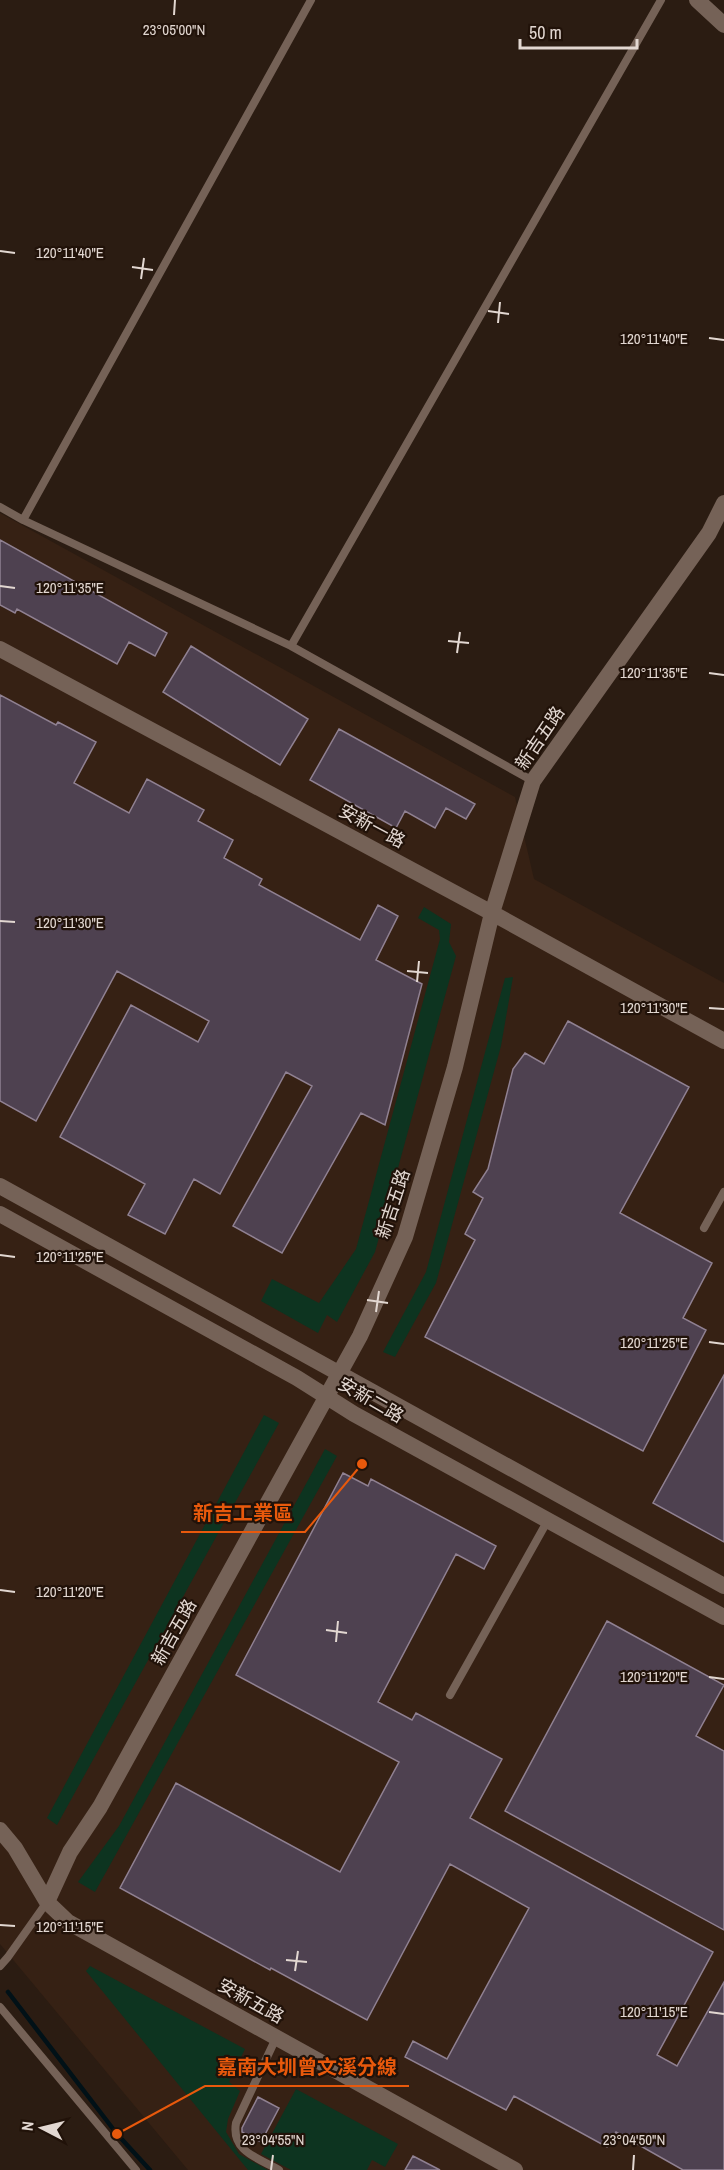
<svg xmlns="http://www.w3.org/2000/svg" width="724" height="2170" font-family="'Archivo Narrow','Noto Sans TC',sans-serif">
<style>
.built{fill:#362114}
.green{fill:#0d3420}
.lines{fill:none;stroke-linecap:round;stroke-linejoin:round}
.stream{stroke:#011117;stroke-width:4.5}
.building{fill:#4e4150;stroke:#908192;stroke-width:1.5}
.service{stroke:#756257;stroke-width:8}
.minor{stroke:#756257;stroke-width:16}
.ticks{fill:none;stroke:#e2d7d1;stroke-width:2}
.labels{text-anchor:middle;stroke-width:4.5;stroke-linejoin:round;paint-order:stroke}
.street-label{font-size:18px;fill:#e2d7d1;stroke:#211209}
.ticks-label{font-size:15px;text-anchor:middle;fill:#e2d7d1;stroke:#211209;stroke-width:4.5;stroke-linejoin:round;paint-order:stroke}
.leader{fill:none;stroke:#e8590c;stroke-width:2}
.callout-dot{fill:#e8590c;stroke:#211209;stroke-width:2}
.callout-label{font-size:20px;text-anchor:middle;font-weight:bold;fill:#e8590c;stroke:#211209;stroke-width:4.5;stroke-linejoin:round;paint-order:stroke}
</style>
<rect width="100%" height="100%" fill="#2b1c12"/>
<path class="built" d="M0,513L515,797L534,879L724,983V2170H188L0,1944Z"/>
<path class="green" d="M424,907L451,924L449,942L456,956L375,1252L337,1322L327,1315L318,1333L261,1301L272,1279L319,1303L356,1249L440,939L439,930L418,918Z
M513,977L501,1046L436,1283L395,1357L383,1352L426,1272L505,978Z
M264,1415L279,1423L57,1825L47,1818Z
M325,1449L337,1456L95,1892L78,1882L119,1826Z
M90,1966L245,2049L229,2082L240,2091L228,2119L226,2132L239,2154L268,2170H248L86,1971Z
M296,2089L398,2144L385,2167L372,2160L367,2170H291L261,2154Z"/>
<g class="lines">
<path class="stream" d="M8,1992L117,2134L150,2170"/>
</g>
<path class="building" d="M0,540L167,633L155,656L129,642L117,664L17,609L15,613L0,605Z
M191,646L308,719L280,765L163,692Z
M0,695L56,725L58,722L96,742L74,783L129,813L147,779L204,810L198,821L233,840L224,858L262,879L259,885L360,940L378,905L398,916L376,960L422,984L385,1125L361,1113L282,1253L233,1226L312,1086L286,1072L220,1194L194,1179L165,1234L128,1215L145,1184L60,1137L131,1005L198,1042L209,1021L117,971L36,1121L0,1101Z
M339,729L475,804L466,819L446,808L435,828L405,811L396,828L310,780Z
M568,1021L689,1087L620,1213L712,1263L683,1318L706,1330L643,1451L425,1337L475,1240L465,1234L483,1198L473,1192L488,1169L513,1069L525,1053L544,1064Z
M724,1375V1542L653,1503Z
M343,1473L368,1486L371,1479L496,1546L484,1569L456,1554L378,1702L412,1720L416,1713L502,1759L470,1818L713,1952L657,2055L677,2066L724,1982V2170H683L616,2132L607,2147L514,2096L506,2110L405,2057L413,2041L447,2059L529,1908L450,1864L367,2020L271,1968L270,1970L120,1888L176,1783L340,1872L399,1762L236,1675Z
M607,1621L724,1685L696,1736L724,1751V1930L505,1811Z
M258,2097L279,2108L261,2142L242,2132V2128Z
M413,2156L440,2170H405Z"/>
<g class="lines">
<path class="service" d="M0,507L23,520L291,646L533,781
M23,520L311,0
M291,646L661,0
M704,1228L724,1192
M450,1695L548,1520
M0,1966L8,1957L47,1902
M0,2007L136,2170
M276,2038L236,2123C231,2151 258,2158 279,2170"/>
<path class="minor" d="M697,0L724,25
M0,649L492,913L724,1041
M0,1186L724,1586
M0,1214L297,1378L354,1414L724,1617
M0,1830L15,1848L47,1902L68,1922L515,2170
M47,1902L70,1852L100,1807L360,1336L405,1237L455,1067L492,913L533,781L709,533L724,503"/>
</g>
<path class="ticks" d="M174,15L175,0M0,251L15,253M132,267L153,270M141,279L144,258M488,311L509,314M498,323L500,302M709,338L724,340M0,586L15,588M448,641L469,643M457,653L460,632M709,673L724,675M0,921L15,922M407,971L428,973M417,982L419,961M709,1008L724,1009M0,1255L15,1257M367,1300L388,1303M376,1312L379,1291M709,1342L724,1344M0,1590L15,1592M326,1630L347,1633M336,1642L338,1621M709,1677L724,1679M0,1925L15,1926M286,1960L307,1962M295,1971L298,1951M709,2012L724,2014M271,2170L273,2155M633,2170L634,2155"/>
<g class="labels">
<g class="street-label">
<text transform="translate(540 738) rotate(-56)" y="6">新吉五路</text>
<text transform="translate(372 826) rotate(28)" y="6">安新一路</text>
<text transform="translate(393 1204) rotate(-72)" y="6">新吉五路</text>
<text transform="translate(371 1400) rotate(30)" y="6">安新二路</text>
<text transform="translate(174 1632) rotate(-61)" y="6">新吉五路</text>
<text transform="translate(251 2001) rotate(29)" y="6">安新五路</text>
</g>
</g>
<g class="ticks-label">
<text x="174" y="35">23°05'00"N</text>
<text x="70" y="258">120°11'40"E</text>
<text x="654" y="344">120°11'40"E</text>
<text x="70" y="593">120°11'35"E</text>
<text x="654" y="678">120°11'35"E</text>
<text x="70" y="928">120°11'30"E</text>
<text x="654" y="1013">120°11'30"E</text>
<text x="70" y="1262">120°11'25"E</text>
<text x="654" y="1348">120°11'25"E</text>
<text x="70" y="1597">120°11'20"E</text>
<text x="654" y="1682">120°11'20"E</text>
<text x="70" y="1932">120°11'15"E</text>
<text x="654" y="2017">120°11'15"E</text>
<text x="273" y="2145">23°04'55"N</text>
<text x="634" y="2145">23°04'50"N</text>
</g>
<path class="leader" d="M362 1464L305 1532H181M117 2134L205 2086H409"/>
<g class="callout-dot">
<circle cx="362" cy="1464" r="6"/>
<circle cx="117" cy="2134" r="6"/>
</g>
<g class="callout-label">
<text x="243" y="1520">新吉工業區</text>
<text x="307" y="2074">嘉南大圳曾文溪分線</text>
</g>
<g transform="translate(42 2128) rotate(277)" stroke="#211209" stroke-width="4.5" paint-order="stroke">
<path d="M0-4.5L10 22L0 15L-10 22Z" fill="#e2d7d1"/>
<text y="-9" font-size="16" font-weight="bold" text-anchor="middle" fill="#e2d7d1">N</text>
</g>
<path d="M520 39v9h117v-9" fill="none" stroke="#e2d7d1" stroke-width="3"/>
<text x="529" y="39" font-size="18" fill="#e2d7d1" stroke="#211209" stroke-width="4.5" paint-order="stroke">50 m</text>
</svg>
